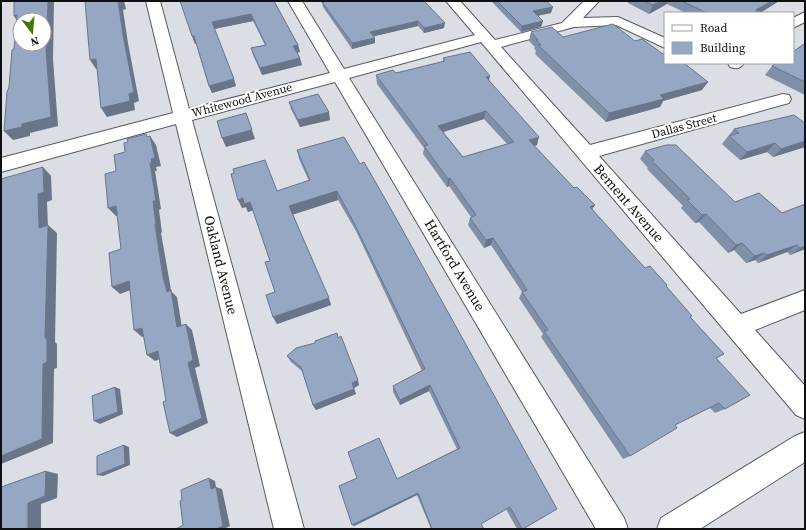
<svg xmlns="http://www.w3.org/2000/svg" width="806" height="530" font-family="'Source Serif 4',serif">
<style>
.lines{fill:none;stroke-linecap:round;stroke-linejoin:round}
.minor-casing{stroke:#585b60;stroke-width:2}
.minor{fill:#fff;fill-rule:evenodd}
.wall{fill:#8190a9;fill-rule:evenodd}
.shaded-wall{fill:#697589}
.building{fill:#96a7c4;stroke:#697589;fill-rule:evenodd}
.labels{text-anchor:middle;stroke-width:4;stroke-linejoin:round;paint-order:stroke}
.far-street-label{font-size:12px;fill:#0f1012;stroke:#fff}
.street-label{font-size:14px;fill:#0f1012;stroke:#fff}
</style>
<rect width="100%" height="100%" fill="#dbdee4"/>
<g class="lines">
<g class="minor-casing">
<path id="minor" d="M146,1H160L189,109L330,73L288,1H302L344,69L475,35L446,1H460L495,40L562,23L584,1H599L583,18L618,17L665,38V48L616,25L574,27L501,47L590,145L783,94L789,95L791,99L789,103L599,156L741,314L805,290V310L755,330L805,386V419L796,415L481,42L349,78L624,518L628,529H596L335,82L192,120L304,529H274L176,124L1,172V158L173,113Z
M805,12V22L793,28V18Z
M728,63H744C740,69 736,69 730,67Z
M805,432V462L700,529H657L661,518L795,436Z"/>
</g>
<use href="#minor" class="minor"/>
</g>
<path class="wall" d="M274,1L298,45L300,52L297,53L302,65L262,75L253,55L251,48L265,45L253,21L214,29L236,86L212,93L209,86L196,43L195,44L192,36Z
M321,1H424L444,28L424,33L418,26L374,36L375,43L352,49L323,7L322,3Z
M491,1H546L551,13L537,16L543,21L541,27L521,32Z
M629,1H779L760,13H686L667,4L649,14L628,3Z
M531,32L563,37L635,41L702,90L663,101L660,107L606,122L535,54L536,51L534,48L535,47L529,41Z
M805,43V95L765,75L772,66Z
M443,58L489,80L537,145L534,146L574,188L595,205L592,209L645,268L667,285L666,286L690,317L724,354L716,358L725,409L715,413L710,408L675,425L630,456L623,459L541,337L543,334L519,298L522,292L491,245L484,248L468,225L470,218L471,217L449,186L447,187L423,154L424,148L377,84L376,75L396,73L443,62ZM484,119L507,144L463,157L443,132Z
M289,102L330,120L300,127L291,109Z
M734,129L805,147L773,157L767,152L740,160L722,144Z
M344,137L523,529H517L506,509L481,524L484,529H431L417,495L354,526L397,479L457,449L429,391L400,405L393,392V386L422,371L356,231L338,200L293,214L331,305L277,324L273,317L275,292L270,261L253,210L248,212L246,207L242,208L277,191L309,181L299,159L297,150Z
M645,151L735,202L782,213L805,204V249L790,255L787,252L758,263L755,260L746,263L734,250L728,253L699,222L695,223L681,208L683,206L647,169L648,168L640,159Z
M287,356L359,385L354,388L356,394L316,410L313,405L302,371L291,362Z"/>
<path class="shaded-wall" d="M48,1H54L53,59L58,126L30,133V136L13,140L4,131L22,124L46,50Z
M118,1H124L126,9L123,10L128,43L139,101L134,103L135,110L107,117L101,108L129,94L123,35Z
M661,1H668L667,4L649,14L653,5Z
M772,1H779L760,13H755L756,10Z
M553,7L551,13L531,17L533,11Z
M251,14L253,21L214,29L212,22Z
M17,15L20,25L14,16Z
M418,21V26L371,37L370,32Z
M543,21L541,27L521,32L522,26Z
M445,23L444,28L424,33V28Z
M192,36H194L197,43L195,44Z
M375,38V43L352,49V43Z
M298,45L300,52L294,53L293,46Z
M300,58L302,65L262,75L260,68Z
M96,59L102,68L96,69L90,60Z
M490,76L488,84L486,77Z
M234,79L236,86L212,93L209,86Z
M708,82L702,90L663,101L660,107L606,122L609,113L660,95Z
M486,111L484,119L437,134L438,126Z
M329,112L330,120L300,127L298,120Z
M246,113L255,139L226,147L222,138Z
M150,136L156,145L161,166L156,167L157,171H155L161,209L159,210L162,232L161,233L170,284L171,291L177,297L183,334L177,327L163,277L155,225L150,163L151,159Z
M539,137L537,145L526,148L529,140Z
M805,141V147L773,157L781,149Z
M775,143L767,152L740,160L747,152Z
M43,167L51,176L52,200L47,202L48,228V225L57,233L55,342L57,344V368L54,369L53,443L1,464V456L43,364L45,338L39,228L38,194Z
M450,178L449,186L447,187L448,179Z
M337,191L338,200L292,215L289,206Z
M243,198L250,202L254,210L248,212L246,207L242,208L238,200Z
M595,205L590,212V207Z
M116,206L123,214L116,216L108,208Z
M706,214L699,222L695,223L702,215Z
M493,238L491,245L484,248L486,240Z
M742,243L734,250L728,253L736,245Z
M797,245L787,252L758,263L767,255Z
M805,246V249L790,255L800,248Z
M764,253L755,260L746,263L755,256Z
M129,281L136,288L120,294L112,287Z
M329,298L331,305L277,324L273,317Z
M186,324L192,330L200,366L195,368L208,423L177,437L170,433L188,363Z
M142,328L150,334L142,337L134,330Z
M158,351L165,357L155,361L147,355Z
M358,380L359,385L354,388L352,383Z
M430,385L429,391L400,405V400Z
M115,387L120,389L123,414L100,424L94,421Z
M354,389L356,394L316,410L313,405Z
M124,445L129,447L130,465L103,476L97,475Z
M46,471L58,474L57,498L41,504V529H28V503Z
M209,478L215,481L216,487L222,489L230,526L224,529H216Z
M418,493L417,495L354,526L352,525Z"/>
<path class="building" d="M14,1H48L46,50L51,117L22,124V127L4,131L7,92L9,87L12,50L14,49L17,15L14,16ZM20,20H44V44H20Z
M85,1H118L123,35L134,92L129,94L130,101L101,108L96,59L90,60Z
M180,1H274L298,45L293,46L300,58L260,68L251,48L266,45L251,14L212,22L234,79L209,86L194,36H192Z
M324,1H424L445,23L424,28L418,21L370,32L375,38L352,43L322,2H325Z
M497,1H546L553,7L533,11L543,21L522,26Z
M644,1H661L653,5Z
M682,1H772L756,10L758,11L755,13H707Z
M613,24L635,41L642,39L663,54L665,53V63H684L708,82L660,95L664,99L609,113L538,45H541L536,40H538L531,32L552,27L563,37Z
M805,43V82L772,66L777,63H793V52Z
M470,52L490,76L486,77L539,137L529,140L574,188L577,187L595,205L590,207L645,268L650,266L667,285L666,286L692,316L690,317L724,354L716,358L750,395L725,409L719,403L675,425L677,428L630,456L544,331L548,330L522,292L527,290L493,238L486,240L470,218L476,215L450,178L448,179L424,146L428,145L376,75L393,70L396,73L445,61L443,58ZM486,111L514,142L463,157L438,126Z
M318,94L329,112L298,120L289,102Z
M246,113L252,130L222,138L217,121Z
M794,115L805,123V141L781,149L775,143L747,152L729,136L739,133L734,129Z
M146,134L147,137L150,136L155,158L151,159L152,162L150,163L156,201H153L156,224L155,225L163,277L167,292L171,290L177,327L186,324L193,360L188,363L202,418L170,433L163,402L166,401L158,351L147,355L142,328L134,330L129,281L112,287L109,253L121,249L116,206L108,208L105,174L116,171L114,155L125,152L124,143L128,142L127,139Z
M344,137L360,164L364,162L392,211L557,509L523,529H522L510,507L481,524L484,529H432L418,493L352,525L339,486L357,478L348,452L379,438L397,479L460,448L430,385L400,400L393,386L425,369L354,223L337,191L289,206L329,298L273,317L266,295L275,292L265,262L270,261L250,202L244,204L243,198L238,200L231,174L234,173L233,169L265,160L277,191L310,180L297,150Z
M666,145H676L735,202L759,193L782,213L805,204V246L800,248L797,245L767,255L764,253L755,256L742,243L736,245L706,214L702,215L687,200L690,199L652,161L654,160L645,151Z
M43,167L44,192L38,194L39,228L48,225L45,338H47V362L43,364L42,439L1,456V179Z
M337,333L338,338L341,336L358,380L352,383L354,389L313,405L301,367L287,356L296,348L315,343V341Z
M115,387L118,412L94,421L92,396Z
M124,445L125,464L97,475V456Z
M46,471L45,496L28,503V529H1V487Z
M209,478L211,489L216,487L223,526L216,529H176L183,525L180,501L182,500L181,490Z"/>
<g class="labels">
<g class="far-street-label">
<text transform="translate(242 100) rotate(-15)" y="4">Whitewood Avenue</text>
<text transform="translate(684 126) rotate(-15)" y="4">Dallas Street</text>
</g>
<g class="street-label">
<text transform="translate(629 203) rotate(49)" y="5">Bement Avenue</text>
<text transform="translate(221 265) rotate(76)" y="5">Oakland Avenue</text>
<text transform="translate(455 265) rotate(59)" y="5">Hartford Avenue</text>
</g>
</g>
<rect width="806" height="530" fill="none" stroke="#0f1012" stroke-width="4"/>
<rect x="664" y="12" width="130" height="52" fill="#ffffff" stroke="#9f9fa0"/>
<rect x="672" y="25" width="20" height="6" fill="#ffffff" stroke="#9f9fa0"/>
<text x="700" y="32" font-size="12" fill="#0f1012">Road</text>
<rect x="672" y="42" width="20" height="12" fill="#96a7c4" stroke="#9f9fa0"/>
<text x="700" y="52" font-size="12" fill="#0f1012">Building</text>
<g transform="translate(32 32) rotate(164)"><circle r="19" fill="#ffffff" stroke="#9f9fa0"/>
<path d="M0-3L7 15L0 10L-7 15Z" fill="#407706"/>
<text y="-6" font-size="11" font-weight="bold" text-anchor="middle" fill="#0f1012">N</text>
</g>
</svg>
